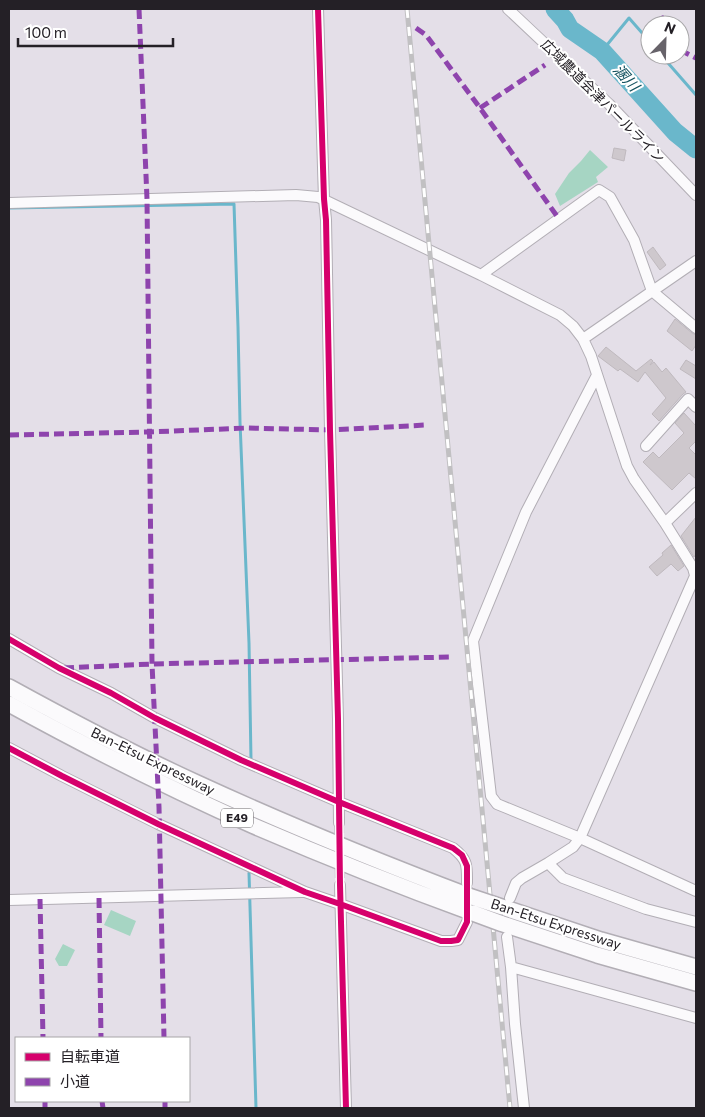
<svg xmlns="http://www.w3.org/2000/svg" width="705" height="1117" font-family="Commissioner,'Noto Sans JP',sans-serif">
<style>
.green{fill:#a6d5c3}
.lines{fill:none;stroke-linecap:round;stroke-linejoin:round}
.stream{stroke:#6ab7cb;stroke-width:3}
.river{stroke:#6ab7cb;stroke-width:19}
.building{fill:#cec8cd;stroke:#bfb9be}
.minor-tunnel{stroke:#beb9c1;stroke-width:10;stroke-dasharray:10 5;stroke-linecap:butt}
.minor-casing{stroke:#b2aeb5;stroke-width:12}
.highway-casing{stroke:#b2aeb5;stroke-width:18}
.minor{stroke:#fbfafc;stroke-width:10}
.highway{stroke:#fbfafc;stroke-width:15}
.rail-casing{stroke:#c1c0c2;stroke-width:5}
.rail{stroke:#fff;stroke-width:3;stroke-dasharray:9;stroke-linecap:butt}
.highway-bridge-casing{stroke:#b2aeb5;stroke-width:18;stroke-linecap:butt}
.highway-bridge{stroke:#fbfafc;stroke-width:15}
.quiet{stroke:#8e44ad;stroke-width:5;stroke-dasharray:10 5;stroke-linecap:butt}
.cycleway-casing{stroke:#fff;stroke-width:9}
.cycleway{stroke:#d6006c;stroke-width:6}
.labels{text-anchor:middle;stroke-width:4;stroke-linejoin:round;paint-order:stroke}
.shield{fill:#fff;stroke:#666367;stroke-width:1}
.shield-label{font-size:12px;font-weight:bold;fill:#242026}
.street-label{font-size:14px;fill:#242026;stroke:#fff}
.water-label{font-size:15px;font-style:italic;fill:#14525f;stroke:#fff}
</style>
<rect width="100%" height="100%" fill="#e4dfe8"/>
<path class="green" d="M590,150L608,167L596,177L598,182L560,206L555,194L569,173L581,161Z
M111,910L136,921L130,936L104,925Z
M63,944L75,950L67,966H59L55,959Z"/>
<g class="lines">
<path class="stream" d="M602,51L629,18L650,42
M661,55L696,95
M9,208L234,204L238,327L240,422L249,643L251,760
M249,873L256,1108"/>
<path class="river" d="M555,9L565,20L570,29L602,51L675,132L696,149"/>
</g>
<path class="building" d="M614,148L626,150L624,161L612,158Z
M653,247L666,265L660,270L647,252Z
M675,319L692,333L696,335V345L692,351L667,331Z
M606,347L636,371L651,359L653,361L650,365L654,362L662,372L666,368L686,392L683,394L659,421L652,414L666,398L645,372L638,382L620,369L618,371L598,356Z
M686,360L696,366V379L680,369Z
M684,413L696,426V441L689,448L696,455V479L689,473L672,490L643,462L653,452L659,458L684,433L675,423Z
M696,517V554L694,557L681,536Z
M671,545L684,566L678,571L671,564L657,576L649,567L663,555L662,553Z"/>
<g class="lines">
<path class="minor-tunnel" d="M339,823L340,885"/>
<g class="minor-casing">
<path id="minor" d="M318,9L324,199L326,220L330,430L338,719L339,823
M508,9L609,104L696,195
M9,203L296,195L318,197L481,275L560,315L573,326L583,339L591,356L627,466L634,479L665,523L693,568L696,579
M481,275L599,190L610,197L634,240L652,291L696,328
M583,339L696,261
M597,375L526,512L473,641L491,796L497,804L580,838L696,891
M646,446L688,399L696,407
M665,523L696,493
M9,639L59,668L111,693L155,718L241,760L339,802L453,848C468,860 467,865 467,883
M9,748L62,776L158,824L305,892L340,904L441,941H451L458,940L467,922
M548,863L563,878L646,909L696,922
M340,885L346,1108
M510,898L516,883L522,878L548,863L573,847L580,838L695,576
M9,900L302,892
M507,937L511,967L515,1024L524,1108
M511,967L696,1018"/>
</g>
<g class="highway-casing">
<path id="highway" d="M9,687C71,721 133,754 197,783C286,824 377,861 469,896
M9,704C89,748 170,789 254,826C326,857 399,886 473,913
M502,907L601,940L696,967
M500,923L597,955L696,983"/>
</g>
<use href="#minor" class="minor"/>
<use href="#highway" class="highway"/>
<g class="rail-casing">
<path id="rail" d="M407,9L510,1108"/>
</g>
<use href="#rail" class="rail"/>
<g class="highway-bridge-casing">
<path id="highway-bridge" d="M469,896L502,907
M473,913L500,923"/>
</g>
<use href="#highway-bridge" class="highway-bridge"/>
<path class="quiet" d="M139,9L147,199L152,664L159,807L164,1038
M661,16L665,25
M416,28L426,35L480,108L559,219
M680,50L696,58
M480,108L545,65
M9,435L149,432L247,428L330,430L426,425
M64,668L152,664L450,657
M99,898L101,1038
M40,899L43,1038
M45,1101V1108
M102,1101L103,1108
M165,1101V1108"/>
<g class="cycleway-casing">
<path id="cycleway" d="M318,9L324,199L326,220L330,430L338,719L340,885L346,1108
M9,639L59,668L111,693L155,718L241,760L339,802L453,848L462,855L467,866V922L458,940L451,941H441L340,904L305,892L158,824L62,776L9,748"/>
</g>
<use href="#cycleway" class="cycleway"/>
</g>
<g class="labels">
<rect class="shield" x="221" y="808.5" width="32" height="19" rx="4"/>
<g class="shield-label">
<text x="237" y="822">E49</text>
</g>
<g class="street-label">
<text transform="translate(603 101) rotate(45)" y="5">広域農道会津パールライン</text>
<text transform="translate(153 761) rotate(26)" y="5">Ban-Etsu Expressway</text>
<text transform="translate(556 924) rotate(18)" y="5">Ban-Etsu Expressway</text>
</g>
<g class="water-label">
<text transform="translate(626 78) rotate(48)" y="5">溷川</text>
</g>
</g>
<rect width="705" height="1117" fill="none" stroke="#242026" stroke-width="20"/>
<rect x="15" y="1037" width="175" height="65" fill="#ffffff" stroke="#a7a6a8"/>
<rect x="25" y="1053" width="25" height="8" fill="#d6006c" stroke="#a7a6a8"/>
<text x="60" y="1062" font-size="15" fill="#242026">自転車道</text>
<rect x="25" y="1078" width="25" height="8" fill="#8e44ad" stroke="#a7a6a8"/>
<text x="60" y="1087" font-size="15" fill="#242026">小道</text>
<g transform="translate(665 40) rotate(23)"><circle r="24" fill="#ffffff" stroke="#a7a6a8"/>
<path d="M0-4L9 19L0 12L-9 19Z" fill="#67636a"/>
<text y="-8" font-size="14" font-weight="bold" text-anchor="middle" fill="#242026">N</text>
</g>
<path d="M18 38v8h155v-8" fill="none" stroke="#242026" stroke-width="2.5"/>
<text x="25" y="38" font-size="15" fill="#242026" stroke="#ffffff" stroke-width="4" paint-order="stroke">100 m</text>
</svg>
